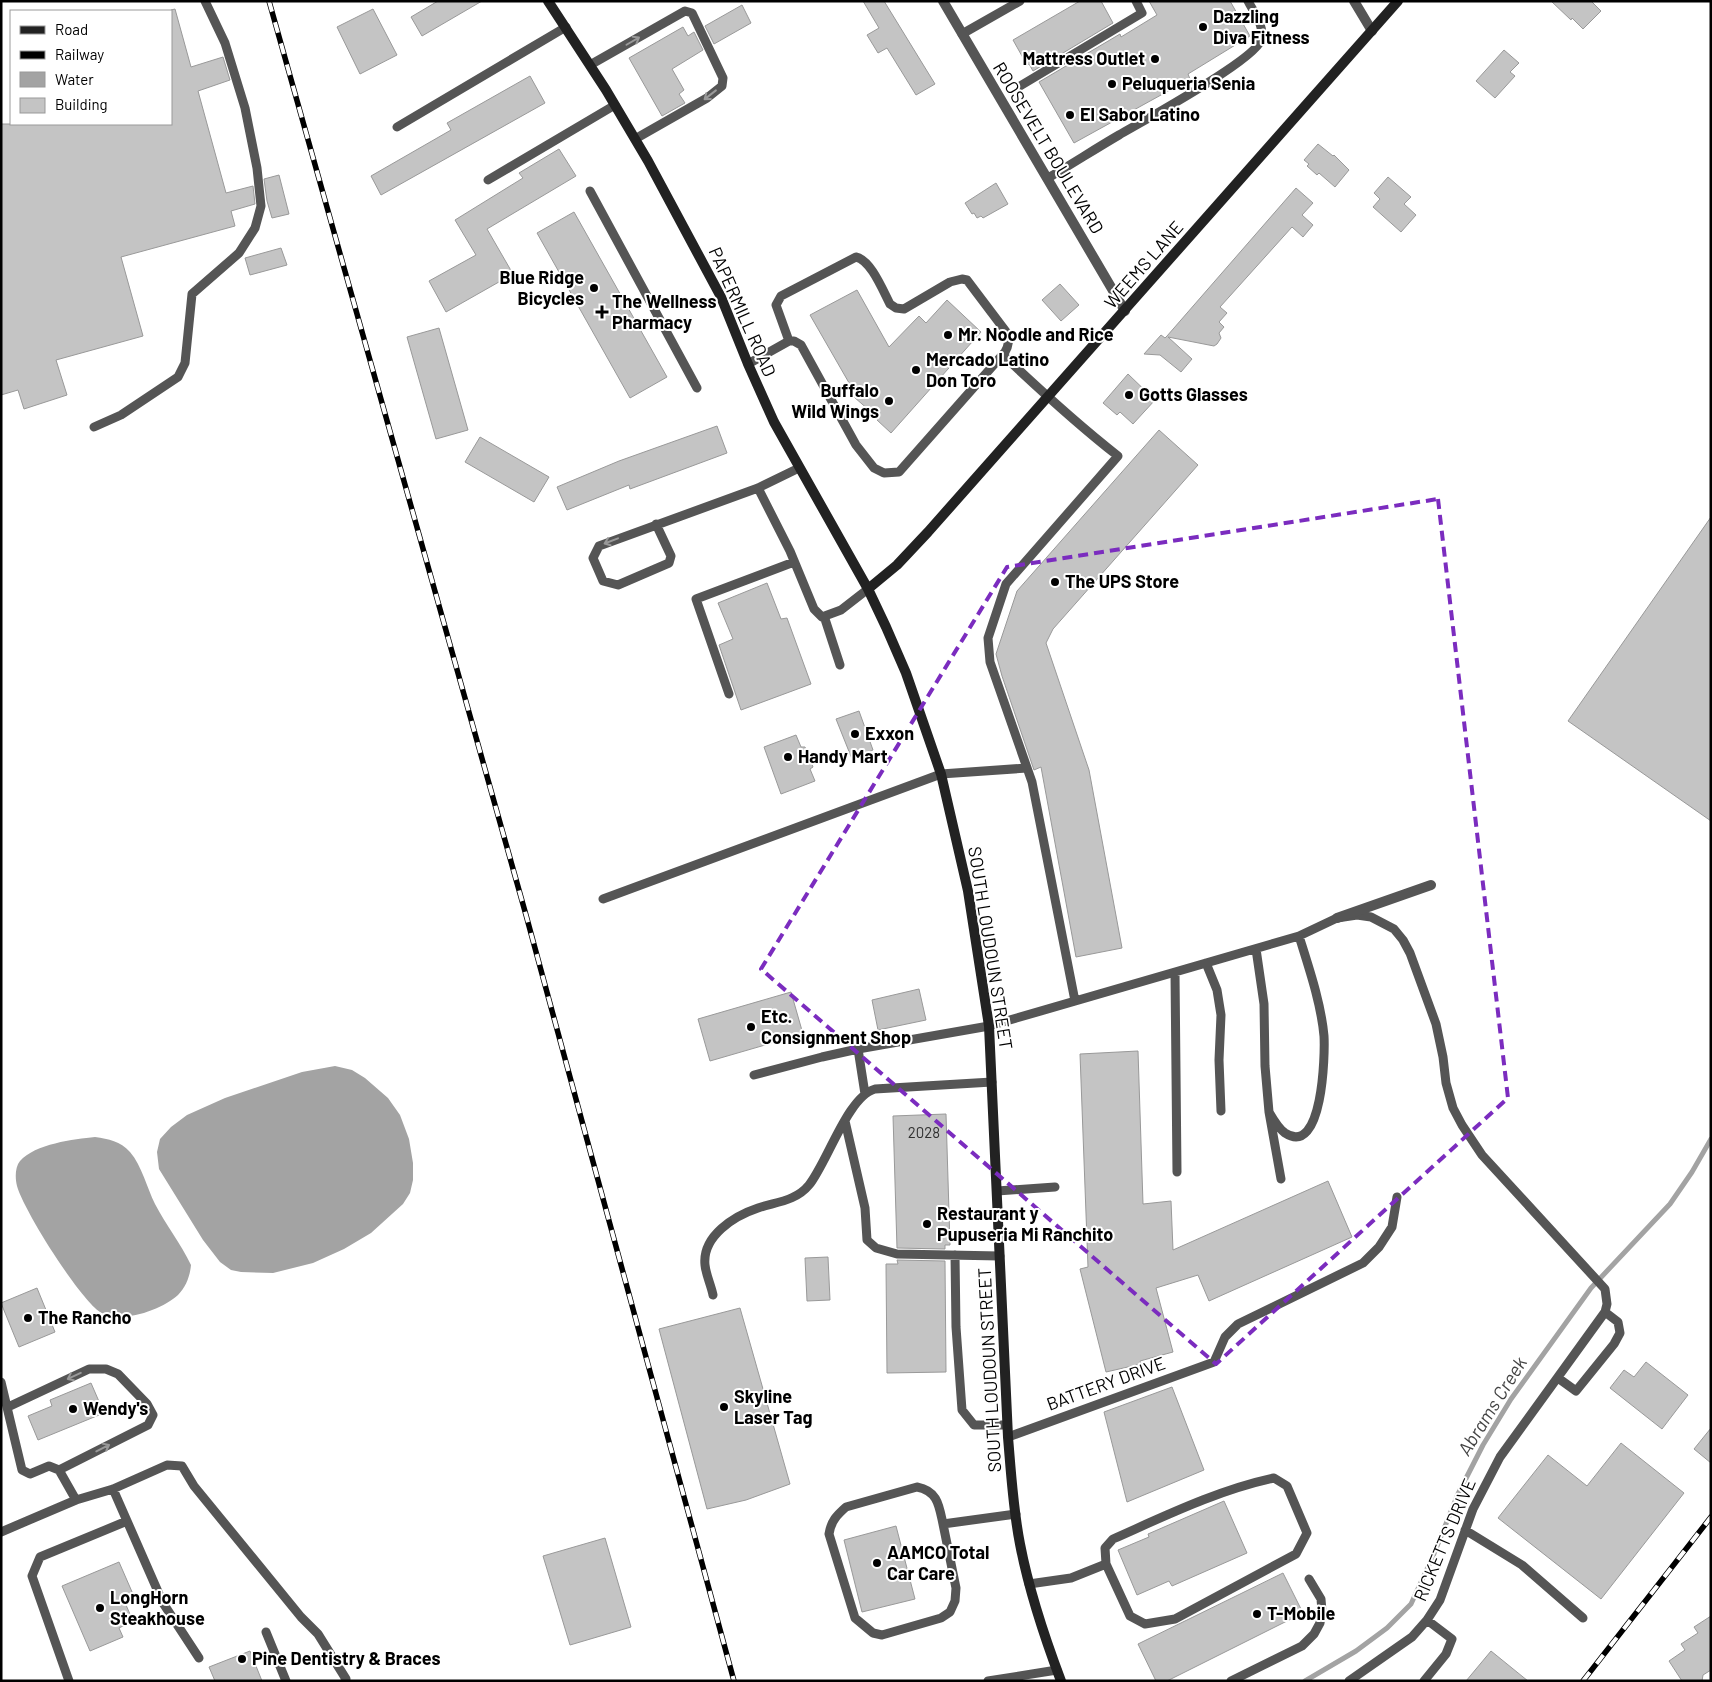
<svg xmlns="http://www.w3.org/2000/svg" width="1712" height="1682" font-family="Barlow,sans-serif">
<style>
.water{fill:#a3a3a3}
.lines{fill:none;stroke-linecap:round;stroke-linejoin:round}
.stream{stroke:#a3a3a3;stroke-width:5}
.building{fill:#c4c4c4;stroke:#999}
.service{stroke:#555;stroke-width:9}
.minor{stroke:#555;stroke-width:10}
.secondary{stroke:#222;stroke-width:10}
.rail-casing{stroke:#000;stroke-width:5.5}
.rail{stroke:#fff;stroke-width:4;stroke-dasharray:11;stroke-linecap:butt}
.oneway{stroke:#999}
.marked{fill:none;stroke:#7b2cbf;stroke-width:4;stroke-dasharray:10 6;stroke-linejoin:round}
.poi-dot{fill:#000;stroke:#fff;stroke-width:2}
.labels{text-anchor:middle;stroke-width:4;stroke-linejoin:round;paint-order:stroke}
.number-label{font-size:15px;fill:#313131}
.poi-label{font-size:18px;font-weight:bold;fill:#000;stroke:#fff;text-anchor:start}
.street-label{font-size:18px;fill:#000;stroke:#fff}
.water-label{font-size:19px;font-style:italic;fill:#444;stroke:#fff}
</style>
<rect width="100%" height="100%" fill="#fff"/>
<path class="water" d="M335,1066L352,1070L365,1078L388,1098L400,1115L409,1139L413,1163V1180L410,1193L403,1204L371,1233L344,1249L313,1263L273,1273L241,1272L231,1270L220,1262L203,1240L159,1169L157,1152L160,1139L171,1127L187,1115L225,1098L302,1072Z
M95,1137C109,1139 120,1141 130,1152C142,1166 147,1188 155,1204C166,1225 181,1244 191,1265C190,1276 186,1287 178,1295C162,1310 119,1325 100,1312C79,1298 24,1211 17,1186C15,1178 15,1167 20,1161C35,1144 74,1139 95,1137Z"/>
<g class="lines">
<path class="stream" d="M1305,1681L1356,1651L1387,1628L1411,1604L1433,1556L1458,1494L1483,1445L1511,1399L1591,1288L1670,1204L1692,1172L1711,1139"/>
</g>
<path class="building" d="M438,1H482L422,36L411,17Z
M863,1H884L935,84L916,95L887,48L878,53L867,35L879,28Z
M1080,1H1101L1113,23L1033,71L1029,64L1027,65L1013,40Z
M1149,1H1230L1250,36L1188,74L1190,79L1074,143L1039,82L1120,34L1121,37L1157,15Z
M1551,1H1591L1601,11L1583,29L1572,18L1571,20Z
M742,5L751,23L714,44L705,26Z
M175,9L191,67L223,57L230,80L198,91L226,193L253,186L255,204L231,211L235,226L121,257L143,336L56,360L67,395L24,409L18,390L1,395V124H171V10Z
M373,9L397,55L360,74L337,27Z
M683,27L688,36L694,32L703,50L672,69L684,90L679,94L685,103L662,116L629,58Z
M1504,50L1519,63L1510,72L1515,76L1495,98L1476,81Z
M530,76L545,103L381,195L371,176L451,130L447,123Z
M1318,144L1333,156L1334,155L1349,170L1335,187L1319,173L1317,175L1307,166L1309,164L1304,160Z
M559,149L576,176L487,229L513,274L446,312L429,281L476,255L455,220L523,178L519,173Z
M279,175L289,214L272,218L267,201L264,179Z
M1388,177L1411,197L1404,204L1416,215L1401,232L1373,207L1380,199L1374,193Z
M996,183L1008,204L983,218L981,216L977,218L974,213L972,214L965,203Z
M1296,188L1313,203L1302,215L1313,225L1303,237L1292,227L1220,307L1227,313L1219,322L1224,327L1219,333L1221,338L1217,344L1214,346L1168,337L1192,359L1181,372L1160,355L1144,354L1161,335L1165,338L1167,336Z
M574,212L667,377L630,398L537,233Z
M281,248L287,265L250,275L245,258Z
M1060,284L1079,305L1061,321L1042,300Z
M857,290L889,347L919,316L926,323L947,300L981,332L891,433L877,420L878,418L854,397L856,395L810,315Z
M439,328L468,430L436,439L407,337Z
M1128,374L1155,400L1133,424L1120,412L1117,415L1103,403Z
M717,426L727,453L630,489L629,485L567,510L557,487L619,461Z
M1159,430L1198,465L1053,629L1046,643L1089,770L1122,948L1076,957L1041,767L1034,770L1002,676L996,654L1017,591Z
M480,437L549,477L534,502L465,462Z
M1711,517V821L1568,721Z
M767,583L781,619L787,618L811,684L741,710L719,645L733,639L718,603Z
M859,711L873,750L852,759L836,719Z
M796,735L801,747H805L813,767L810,769L815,781L781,794L764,747Z
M919,989L926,1020L878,1030L872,1000Z
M791,992L803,1034L710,1061L698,1019Z
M1138,1051L1143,1204L1171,1201L1173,1250L1328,1181L1352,1237L1209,1301L1198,1275L1156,1288L1173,1352L1140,1361L1141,1364L1106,1372L1080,1269L1088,1267L1080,1054Z
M946,1114L950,1245H945V1249L897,1248L893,1116Z
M828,1257L830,1300L807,1301L805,1258Z
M897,1260L945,1261L946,1372L887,1373L886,1264H898Z
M37,1288L55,1332L19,1347L1,1303Z
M740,1308L790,1484L746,1500L707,1509L659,1329Z
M1646,1362L1688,1395L1662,1429L1610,1388L1624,1370L1634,1377Z
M91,1383L104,1413L38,1440L28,1416L52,1406L50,1400Z
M1172,1387L1204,1470L1127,1502L1104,1412Z
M1711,1428V1463L1694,1449Z
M1621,1443L1684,1493L1601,1599L1498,1518L1548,1455L1587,1486Z
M1224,1501L1247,1553L1172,1586L1169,1581L1137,1595L1118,1550L1149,1537L1148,1534Z
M896,1526L915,1599L862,1612L844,1540Z
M605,1538L631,1627L570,1645L543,1556Z
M119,1562L136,1601L126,1605L133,1621L119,1628L123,1637L90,1651L62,1586Z
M1283,1573L1303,1613L1167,1681H1156L1138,1644Z
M1711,1616V1670L1703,1675L1702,1681H1682L1669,1661L1685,1650L1681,1644L1698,1633L1694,1627Z
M250,1651L262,1681H215L209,1667Z
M1491,1651L1528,1681H1466Z"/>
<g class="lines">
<path class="service" d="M962,34L1020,1
M590,65L685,11L692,13L723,78L722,86L707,98L635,139
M1020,86L1142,13L1136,1
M397,127L566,27
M1048,178C1072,164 1095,149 1119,135C1143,121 1255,60 1261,40C1265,26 1254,13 1248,1
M488,180L615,105
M590,191L697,388
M1003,355C1040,390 1077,424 1118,456L1006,584L988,638L990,662L1032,782L1075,1001
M748,364L789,341H794L801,345L856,445L874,468L884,473L899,472L1005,352C1009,345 1009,341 1007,333L967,280L962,279L950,282L904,309L896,308L890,304C883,291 871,260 856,257L781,296L776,305L789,341
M94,427L121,415L178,377L185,363L192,294L239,253L255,228L261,206L257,168L245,108L225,43L205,1
M758,488L790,551L814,609L822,617L841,610L868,589
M656,524L671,556L669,563L618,585L603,581L593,558L599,546L758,488L799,468
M824,616L840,665
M729,694L696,599L794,562
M603,899L941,774L1027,768
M1256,949L1264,1004L1265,1066L1269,1112L1281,1179
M1206,963L1217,990L1221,1015L1219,1060L1221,1111
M1175,973L1177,1172
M858,1049L865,1094
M754,1075L822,1057L858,1049L989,1026L1299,936L1337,918L1357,915L1371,917L1394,929L1403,940L1410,953L1436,1024L1443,1057L1446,1083L1453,1108L1462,1125L1482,1155L1605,1289L1607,1304L1605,1312L1500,1457L1473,1509L1440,1600L1427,1620L1412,1637L1349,1681
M1269,1112C1273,1119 1278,1128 1285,1133C1323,1158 1325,1054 1324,1036C1321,1003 1309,968 1299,936
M845,1121L865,1208L867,1240L876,1248L897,1254L1000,1256
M997,1191L1055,1187
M955,1255L956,1327L962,1410L974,1425H1007
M713,1295C711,1285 706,1275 705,1265C702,1236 734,1216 758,1208C776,1202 796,1201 809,1185C827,1163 848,1096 875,1089L992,1082
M1558,1378L1576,1391L1614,1344L1620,1333L1618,1322L1605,1312
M1,1382L22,1470L30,1474L49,1466L59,1470L76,1500
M8,1407L89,1369H106L118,1374L147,1404L153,1415L148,1425L59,1470
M1008,1437L1214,1362L1225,1337L1238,1324L1363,1263L1379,1247L1392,1227L1397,1197
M113,1489L163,1603L199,1658
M943,1524L956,1588L955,1601L950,1612L941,1618L882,1635L873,1633L855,1618L829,1534C831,1521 837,1515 846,1507L917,1487C938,1491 939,1506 943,1524L1016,1514
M1465,1530L1522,1565L1583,1618
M1,1532L76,1500L113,1489L167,1465L182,1466L194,1486L301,1617L318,1634L346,1679L345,1681
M1029,1584L1071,1578L1106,1564L1130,1616L1145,1624L1175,1619L1296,1554L1307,1533L1287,1486L1274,1478C1218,1490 1165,1516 1113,1539L1105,1548L1106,1564
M266,1632L286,1681
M69,1681L32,1576L40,1557L127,1521
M988,1681L1057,1670
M1231,1681L1302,1646L1314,1634L1320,1623L1322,1611L1321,1599L1309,1579
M1424,1681L1446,1654L1452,1639L1427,1620"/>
<path class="minor" d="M943,1L1125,311
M1354,1L1372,31
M1337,918L1431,885"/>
<path class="secondary" d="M548,1L606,90L648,161L721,297L748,364L774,422L868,589L886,627L906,673L941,774L968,891L989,1026L1008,1437C1011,1472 1013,1509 1020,1544C1029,1591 1044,1636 1061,1681
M868,589L897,565L928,532L1398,1"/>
<g class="rail-casing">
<path id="rail" d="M269,1L526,915L734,1681
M1583,1681L1711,1517"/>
</g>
<use href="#rail" class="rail"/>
</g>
<defs><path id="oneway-shaft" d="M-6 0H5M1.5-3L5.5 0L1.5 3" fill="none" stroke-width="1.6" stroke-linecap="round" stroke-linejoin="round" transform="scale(1.25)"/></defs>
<g class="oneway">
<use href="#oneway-shaft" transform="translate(633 41) rotate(-30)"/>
<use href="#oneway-shaft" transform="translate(710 95) rotate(142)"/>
<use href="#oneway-shaft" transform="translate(611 541) rotate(159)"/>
<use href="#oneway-shaft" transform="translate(74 1376) rotate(155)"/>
<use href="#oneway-shaft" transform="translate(103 1448) rotate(-27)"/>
</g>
<path class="marked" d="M1438,499L1508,1098L1216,1364L761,969L1007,567Z"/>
<g class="poi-dot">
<circle cx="1203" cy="27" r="5"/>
<circle cx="1155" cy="59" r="5"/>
<circle cx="1112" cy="84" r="5"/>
<circle cx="1070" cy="115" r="5"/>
<circle cx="594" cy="288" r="5"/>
<path d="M599.5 304.5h5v5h5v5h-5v5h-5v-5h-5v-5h5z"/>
<circle cx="948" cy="335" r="5"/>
<circle cx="916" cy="370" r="5"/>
<circle cx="1129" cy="395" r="5"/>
<circle cx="889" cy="401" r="5"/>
<circle cx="1055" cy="582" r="5"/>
<circle cx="855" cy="734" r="5"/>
<circle cx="788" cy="757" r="5"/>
<circle cx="751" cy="1027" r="5"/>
<circle cx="927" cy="1224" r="5"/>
<circle cx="28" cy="1318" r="5"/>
<circle cx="724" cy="1407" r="5"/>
<circle cx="73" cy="1409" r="5"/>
<circle cx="877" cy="1563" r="5"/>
<circle cx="100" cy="1608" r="5"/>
<circle cx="1257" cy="1614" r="5"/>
<circle cx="242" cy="1659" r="5"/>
</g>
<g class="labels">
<g class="number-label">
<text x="924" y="1138">2028</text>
</g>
<g class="poi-label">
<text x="1213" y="23">Dazzling<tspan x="1213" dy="21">Diva Fitness</tspan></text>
<text x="1145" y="65" text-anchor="end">Mattress Outlet</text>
<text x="1122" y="90">Peluqueria Senia</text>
<text x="1080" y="121">El Sabor Latino</text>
<text x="584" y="284" text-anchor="end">Blue Ridge<tspan x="584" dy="21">Bicycles</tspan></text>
<text x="612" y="308">The Wellness<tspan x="612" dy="21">Pharmacy</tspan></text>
<text x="958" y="341">Mr. Noodle and Rice</text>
<text x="926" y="366">Mercado Latino<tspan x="926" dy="21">Don Toro</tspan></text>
<text x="879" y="397" text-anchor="end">Buffalo<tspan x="879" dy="21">Wild Wings</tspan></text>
<text x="1139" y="401">Gotts Glasses</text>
<text x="1065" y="588">The UPS Store</text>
<text x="865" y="740">Exxon</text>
<text x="798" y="763">Handy Mart</text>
<text x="761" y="1023">Etc.<tspan x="761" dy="21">Consignment Shop</tspan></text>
<text x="937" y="1220">Restaurant y<tspan x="937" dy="21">Pupuseria Mi Ranchito</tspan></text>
<text x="38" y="1324">The Rancho</text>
<text x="734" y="1403">Skyline<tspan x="734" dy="21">Laser Tag</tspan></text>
<text x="83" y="1415">Wendy's</text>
<text x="887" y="1559">AAMCO Total<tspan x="887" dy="21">Car Care</tspan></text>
<text x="110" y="1604">LongHorn<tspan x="110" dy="21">Steakhouse</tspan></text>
<text x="1267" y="1620">T-Mobile</text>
<text x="252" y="1665">Pine Dentistry &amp; Braces</text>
</g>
<g class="street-label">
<text transform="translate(1048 148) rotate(59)" y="6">ROOSEVELT BOULEVARD</text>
<text transform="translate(1144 265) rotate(-49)" y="6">WEEMS LANE</text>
<text transform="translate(742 312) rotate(66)" y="6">PAPERMILL ROAD</text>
<text transform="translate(990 948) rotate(81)" y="6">SOUTH LOUDOUN STREET</text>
<text transform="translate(990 1370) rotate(-93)" y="6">SOUTH LOUDOUN STREET</text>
<text transform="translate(1106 1384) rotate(-20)" y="6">BATTERY DRIVE</text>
<text transform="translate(1445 1540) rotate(-67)" y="6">RICKETTS DRIVE</text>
</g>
<g class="water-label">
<text transform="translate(1492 1406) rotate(-58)" y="7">Abrams Creek</text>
</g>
</g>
<rect width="1712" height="1682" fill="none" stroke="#000000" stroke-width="5"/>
<rect x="10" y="10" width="162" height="115" fill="#ffffff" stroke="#999999"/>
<rect x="20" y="26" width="25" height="8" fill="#222222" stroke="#999999"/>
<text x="55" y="35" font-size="15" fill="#000000">Road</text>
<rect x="20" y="51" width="25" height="8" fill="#000000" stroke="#999999"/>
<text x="55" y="60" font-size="15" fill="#000000">Railway</text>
<rect x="20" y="72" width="25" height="15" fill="#a3a3a3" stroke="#999999"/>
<text x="55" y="85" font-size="15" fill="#000000">Water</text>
<rect x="20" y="98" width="25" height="15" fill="#c4c4c4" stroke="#999999"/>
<text x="55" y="110" font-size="15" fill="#000000">Building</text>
</svg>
